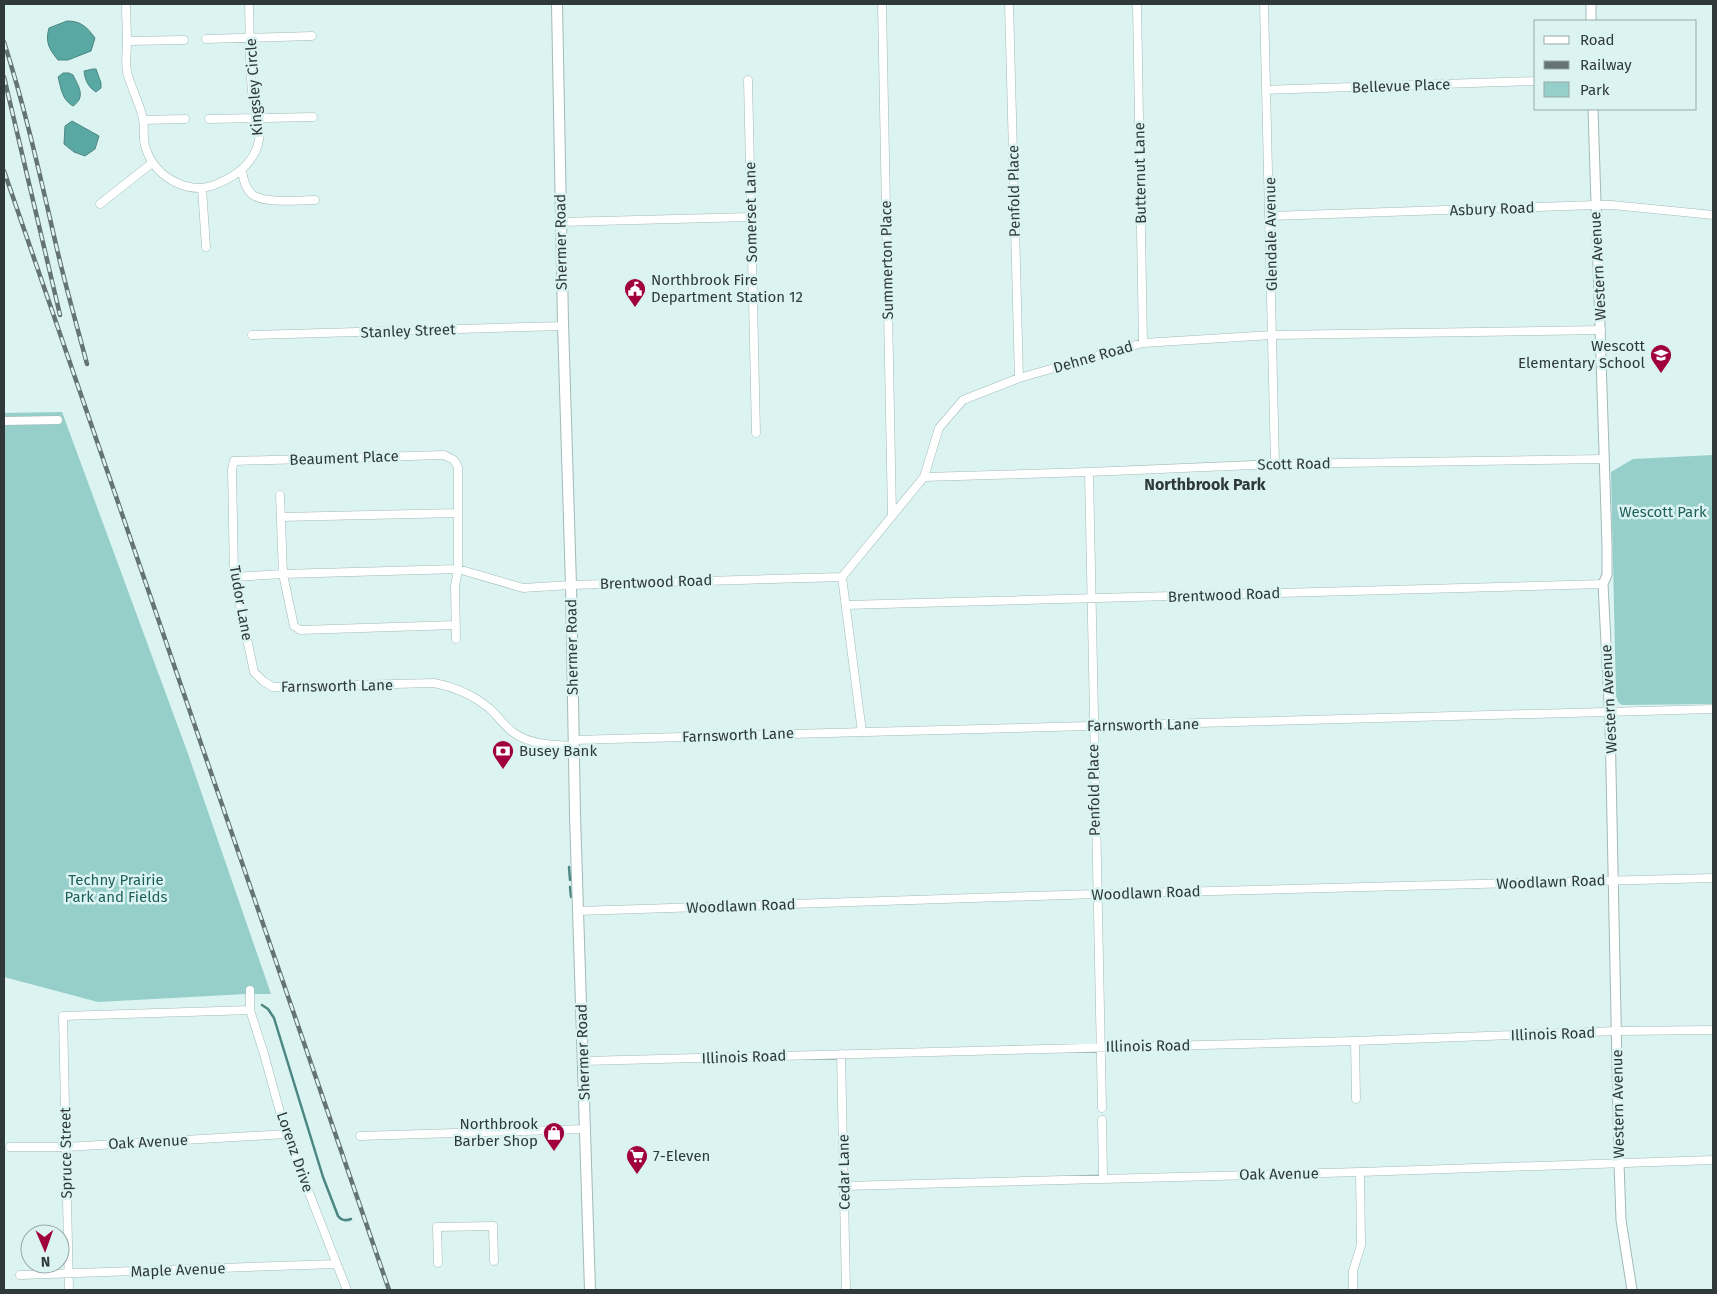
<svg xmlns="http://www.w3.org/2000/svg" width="1717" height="1294" font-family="'Fira Sans',sans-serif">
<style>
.green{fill:#96ceca}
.water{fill:#5aa8a3;stroke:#4d8783}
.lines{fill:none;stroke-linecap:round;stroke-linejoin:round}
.stream{stroke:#4d8783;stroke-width:2.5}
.minor-casing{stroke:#a1bab8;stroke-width:9}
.tertiary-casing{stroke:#a1bab8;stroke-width:11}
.secondary-casing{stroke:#a1bab8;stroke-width:12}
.minor{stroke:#fff;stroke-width:8}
.tertiary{stroke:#fff;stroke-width:9}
.secondary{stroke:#fff;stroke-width:10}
.rail-casing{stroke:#657373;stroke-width:4.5}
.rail{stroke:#dbf4f2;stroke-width:2.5;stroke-dasharray:8;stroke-linecap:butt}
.labels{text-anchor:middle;stroke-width:5;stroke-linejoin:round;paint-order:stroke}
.street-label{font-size:15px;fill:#2f3939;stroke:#dbf4f2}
.poi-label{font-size:15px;fill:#2f3939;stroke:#dbf4f2;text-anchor:start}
.park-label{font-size:15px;fill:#1e5f5c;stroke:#dbf4f2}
.neighbourhood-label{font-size:16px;font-weight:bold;fill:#2f3939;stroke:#dbf4f2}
</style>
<rect width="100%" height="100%" fill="#dbf4f2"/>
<path class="green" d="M62,412L187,751L271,994H246L98,1002L4,977V413Z
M1713,455V704L1622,705L1618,702L1616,696L1611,472L1633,459Z"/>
<path class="water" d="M67,21C81,21 87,27 95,38L91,51L68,60H58C49,49 45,42 49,28Z
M93,69H96L101,83V88L96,92C88,87 85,80 84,71Z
M63,73H69L73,75C79,87 86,97 73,106C62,100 61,88 58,77Z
M72,121L99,136L95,149L85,156L74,152L64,144L65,126Z"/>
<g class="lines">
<path class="stream" d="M569,867L570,880
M570,887L571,897
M262,1005L268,1009L274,1018L323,1177L338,1216C341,1220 346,1221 351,1219"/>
<g class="minor-casing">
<path id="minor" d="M126,4C126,16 127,29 127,42C127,52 125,63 127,72C131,88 140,104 143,119C145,129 142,139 146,149C156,178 190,197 219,183C238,175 255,161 259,140C262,124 254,107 252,91C249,63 250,33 249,4
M882,4L892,516
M1009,4L1019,378
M1137,4L1143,343
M1264,4L1275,464
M206,39L312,36
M127,41L184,40
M748,80L756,433
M1266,90L1536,81
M209,119L313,117
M143,120L185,119
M242,170C243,179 245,189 253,195C267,204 298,200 315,200
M202,188L206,247
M100,204L152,163
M1271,216L1595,205H1612L1713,215
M561,222L751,217
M252,335L563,326
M4,421L58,420
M1089,472L1102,1108
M924,477L1089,472L1275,464L1604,459
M280,495L283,574L294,626L300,630L456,625
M281,517L458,513
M234,577L283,574L458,569L523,588L571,585L842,577
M846,605L1603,584
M456,639L455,586L458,569V467L454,460L444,455L234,461L232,469L234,577L254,672L263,681L273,687L434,683C455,687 473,695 489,708C498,716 504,726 514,733C531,745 554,745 574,746
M862,732L842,577L924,477L939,428L963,400L1019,378L1143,343L1273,335L1601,330
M573,740L1713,709
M578,911L1096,894L1713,878
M250,990V1010L264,1054L286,1134L347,1290
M1355,1041L1356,1099
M841,1054L846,1290
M584,1061L1355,1041L1617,1031L1713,1030
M1102,1120L1103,1178
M360,1136L586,1129
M10,1147H66L286,1134
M845,1186L1360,1172L1713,1160
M438,1263L437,1227L493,1226L494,1261
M20,1275L336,1264
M69,1290L63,1016L250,1010
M1353,1290V1271L1361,1245L1360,1172"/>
</g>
<g class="tertiary-casing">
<path id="tertiary" d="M1591,4V21
M1593,109L1607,545V575L1603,584L1610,722L1619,1163L1621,1220L1632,1290"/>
</g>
<g class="secondary-casing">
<path id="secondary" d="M557,4L563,323L571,585L575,815L590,1290"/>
</g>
<use href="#minor" class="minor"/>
<use href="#tertiary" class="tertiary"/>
<use href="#secondary" class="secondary"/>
<g class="rail-casing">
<path id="rail" d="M4,42C26,111 41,180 57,249C66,288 77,326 87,364
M4,77L60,315
M4,171L389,1290"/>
</g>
<use href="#rail" class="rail"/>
</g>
<defs>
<g id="civic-pin" transform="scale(1.125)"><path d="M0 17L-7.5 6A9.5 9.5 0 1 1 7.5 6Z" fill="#a0003d" stroke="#dbf4f2"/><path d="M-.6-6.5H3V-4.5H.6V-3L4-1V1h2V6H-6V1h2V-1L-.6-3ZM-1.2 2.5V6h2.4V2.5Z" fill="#fff"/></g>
<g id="school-pin" transform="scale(1.125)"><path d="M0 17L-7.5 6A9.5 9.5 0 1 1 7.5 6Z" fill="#a0003d" stroke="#dbf4f2"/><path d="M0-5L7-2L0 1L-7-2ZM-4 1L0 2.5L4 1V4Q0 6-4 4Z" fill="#fff"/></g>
<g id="bank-pin" transform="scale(1.125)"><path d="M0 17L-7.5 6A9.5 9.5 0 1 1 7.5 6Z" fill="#a0003d" stroke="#dbf4f2"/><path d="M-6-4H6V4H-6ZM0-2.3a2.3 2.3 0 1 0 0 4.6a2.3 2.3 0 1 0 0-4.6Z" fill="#fff"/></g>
<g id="shop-pin" transform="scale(1.125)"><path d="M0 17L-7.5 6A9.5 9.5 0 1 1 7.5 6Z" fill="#a0003d" stroke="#dbf4f2"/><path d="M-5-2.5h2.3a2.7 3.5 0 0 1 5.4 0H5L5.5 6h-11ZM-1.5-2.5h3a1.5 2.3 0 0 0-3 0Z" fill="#fff"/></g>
<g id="supermarket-pin" transform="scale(1.125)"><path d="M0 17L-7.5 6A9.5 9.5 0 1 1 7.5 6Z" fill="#a0003d" stroke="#dbf4f2"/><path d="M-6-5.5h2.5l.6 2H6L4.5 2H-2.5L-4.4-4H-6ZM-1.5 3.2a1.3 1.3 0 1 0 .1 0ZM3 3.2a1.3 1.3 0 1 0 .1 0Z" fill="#fff"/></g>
</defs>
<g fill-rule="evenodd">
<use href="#civic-pin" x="635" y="289"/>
<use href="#school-pin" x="1661" y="355"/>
<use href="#bank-pin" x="503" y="751"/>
<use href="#shop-pin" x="554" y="1133"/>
<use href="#supermarket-pin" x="637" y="1156"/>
</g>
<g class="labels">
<g class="street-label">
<text transform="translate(1401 86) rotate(-2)" y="5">Bellevue Place</text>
<text transform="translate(254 87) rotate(-94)" y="5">Kingsley Circle</text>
<text transform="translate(1140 173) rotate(-91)" y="5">Butternut Lane</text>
<text transform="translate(1014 191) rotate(-91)" y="5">Penfold Place</text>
<text transform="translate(1492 209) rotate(-2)" y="5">Asbury Road</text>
<text transform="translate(751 212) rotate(-91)" y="5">Somerset Lane</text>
<text transform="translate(1271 234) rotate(-91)" y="5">Glendale Avenue</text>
<text transform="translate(561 242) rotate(-91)" y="5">Shermer Road</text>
<text transform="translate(887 260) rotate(-91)" y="5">Summerton Place</text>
<text transform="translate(1598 266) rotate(-93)" y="5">Western Avenue</text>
<text transform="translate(408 331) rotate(-2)" y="5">Stanley Street</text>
<text transform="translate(1093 357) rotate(-16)" y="5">Dehne Road</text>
<text transform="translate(344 458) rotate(-2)" y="5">Beaument Place</text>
<text transform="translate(1294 464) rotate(-1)" y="5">Scott Road</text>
<text transform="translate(656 582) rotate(-2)" y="5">Brentwood Road</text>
<text transform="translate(1224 595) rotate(-2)" y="5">Brentwood Road</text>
<text transform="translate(241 603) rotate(80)" y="5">Tudor Lane</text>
<text transform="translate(572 647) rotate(-91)" y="5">Shermer Road</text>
<text transform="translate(337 686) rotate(-1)" y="5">Farnsworth Lane</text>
<text transform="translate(1609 699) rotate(-93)" y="5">Western Avenue</text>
<text transform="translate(1143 725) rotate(-1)" y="5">Farnsworth Lane</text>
<text transform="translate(738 735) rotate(-2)" y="5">Farnsworth Lane</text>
<text transform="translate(1094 790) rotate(-91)" y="5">Penfold Place</text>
<text transform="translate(1551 882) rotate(-2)" y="5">Woodlawn Road</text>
<text transform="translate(1146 893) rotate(-2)" y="5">Woodlawn Road</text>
<text transform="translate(741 906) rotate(-2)" y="5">Woodlawn Road</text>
<text transform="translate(1553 1034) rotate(-2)" y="5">Illinois Road</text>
<text transform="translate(1148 1046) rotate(-1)" y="5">Illinois Road</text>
<text transform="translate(583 1052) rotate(-92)" y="5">Shermer Road</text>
<text transform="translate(744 1057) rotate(-2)" y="5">Illinois Road</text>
<text transform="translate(1618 1104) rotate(-91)" y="5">Western Avenue</text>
<text transform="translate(148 1142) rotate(-3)" y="5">Oak Avenue</text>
<text transform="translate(295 1152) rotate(71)" y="5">Lorenz Drive</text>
<text transform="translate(66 1153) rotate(-91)" y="5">Spruce Street</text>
<text transform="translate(844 1172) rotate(-91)" y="5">Cedar Lane</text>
<text transform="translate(1279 1174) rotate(-1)" y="5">Oak Avenue</text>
<text transform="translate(178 1270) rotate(-2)" y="5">Maple Avenue</text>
</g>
<g class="poi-label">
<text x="651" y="285">Northbrook Fire<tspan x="651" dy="17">Department Station 12</tspan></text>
<text x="1645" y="351" text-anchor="end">Wescott<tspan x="1645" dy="17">Elementary School</tspan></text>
<text x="519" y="756">Busey Bank</text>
<text x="538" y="1129" text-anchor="end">Northbrook<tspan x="538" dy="17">Barber Shop</tspan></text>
<text x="653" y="1161">7-Eleven</text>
</g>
<g class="park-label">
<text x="1663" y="517">Wescott Park</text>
<text x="116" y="885">Techny Prairie<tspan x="116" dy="17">Park and Fields</tspan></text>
</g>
<g class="neighbourhood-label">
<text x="1205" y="490">Northbrook Park</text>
</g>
</g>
<rect width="1717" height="1294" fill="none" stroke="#2f3939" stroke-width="10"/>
<rect x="1534" y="20" width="162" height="90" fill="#dbf4f2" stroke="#96a9a8"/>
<rect x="1544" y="36" width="25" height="8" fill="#ffffff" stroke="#96a9a8"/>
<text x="1580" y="45" font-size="15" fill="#2f3939">Road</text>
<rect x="1544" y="61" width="25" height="8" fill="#657373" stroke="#96a9a8"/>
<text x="1580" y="70" font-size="15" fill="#2f3939">Railway</text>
<rect x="1544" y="82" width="25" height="15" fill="#96ceca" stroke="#96a9a8"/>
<text x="1580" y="95" font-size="15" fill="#2f3939">Park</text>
<g transform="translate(45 1249) rotate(178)"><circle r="24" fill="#dbf4f2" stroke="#96a9a8"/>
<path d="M0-4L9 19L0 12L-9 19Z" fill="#a0003d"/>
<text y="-8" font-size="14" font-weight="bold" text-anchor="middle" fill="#2f3939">N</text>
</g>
</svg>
